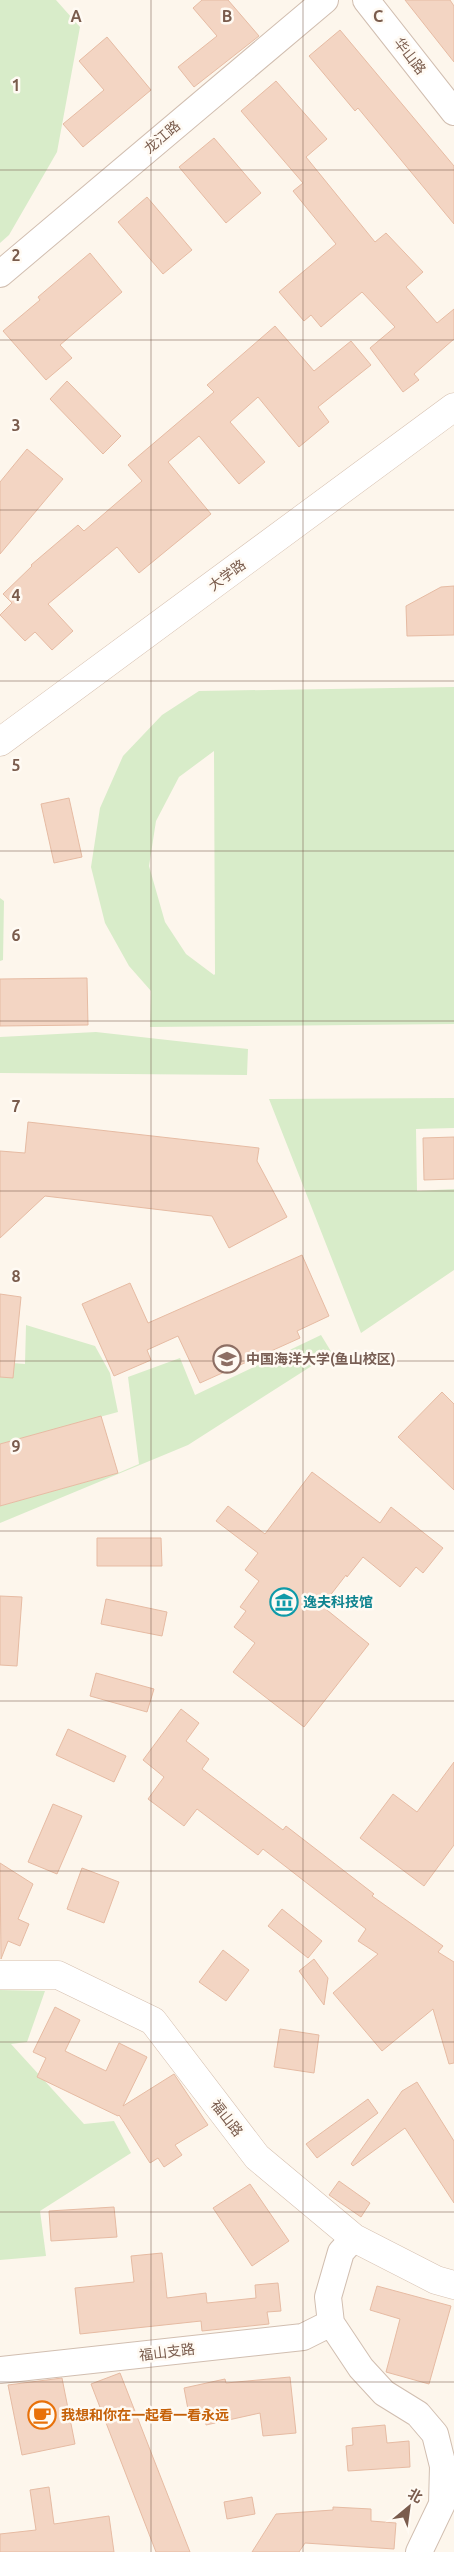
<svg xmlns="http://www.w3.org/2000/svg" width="454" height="2552" font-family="Ubuntu,'Noto Sans SC',sans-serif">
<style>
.green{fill:#d8ecc9;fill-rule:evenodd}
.building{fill:#f3d5c3;stroke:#e6bba3}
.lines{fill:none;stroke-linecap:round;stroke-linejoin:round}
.street-casing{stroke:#d1beb0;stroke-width:28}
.secondary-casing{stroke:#d6c0b0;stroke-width:29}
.street{stroke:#fff;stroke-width:26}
.secondary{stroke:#fff;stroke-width:28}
.grid{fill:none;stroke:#7a5c4d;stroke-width:1;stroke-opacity:0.55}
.labels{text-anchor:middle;stroke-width:5;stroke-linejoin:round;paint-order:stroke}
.street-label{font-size:14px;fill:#7a5c4d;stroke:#fffaf3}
.education-label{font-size:14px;font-weight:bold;fill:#785e54;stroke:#fffaf3;text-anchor:start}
.culture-label{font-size:14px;font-weight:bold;fill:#0d838f;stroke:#fffaf3;text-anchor:start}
.food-label{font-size:14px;font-weight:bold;fill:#c56008;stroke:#fffaf3;text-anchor:start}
.grid-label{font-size:16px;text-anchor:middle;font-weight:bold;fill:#7a5c4d;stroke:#fffaf3;stroke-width:5;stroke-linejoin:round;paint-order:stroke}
</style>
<rect width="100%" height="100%" fill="#fdf6ec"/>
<path class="green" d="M0,0H56L80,27L57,152L9,235L0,243Z
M454,687V1024L150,1027L151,991L129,966L105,923L91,867L100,808L123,756L162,715L199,691ZM214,751L215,974L214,975L186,954L165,922L149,866L156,821L179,777Z
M0,898L4,901L3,960L0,961Z
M96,1032L248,1049L247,1075L0,1073V1037Z
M454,1098V1128L416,1129L417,1191L454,1189V1270L361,1333L269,1099Z
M26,1325L95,1346L110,1373L118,1412L0,1444V1362L25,1364Z
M321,1335L332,1353L188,1445L0,1523V1506L118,1473L139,1464L128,1377L180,1358L195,1395Z
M0,1990L45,1991L27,2042L11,2044L84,2124L114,2121L131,2153L40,2211L46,2256L0,2260Z"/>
<path class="building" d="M202,0H228L259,36L194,87L178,67L217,36L193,8Z
M405,0H450L454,6V62Z
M340,30L454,166V224L358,108L355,111L309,56Z
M107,37L151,90L83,147L63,124L104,90L79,61Z
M276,81L327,139L306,157L375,242L386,233L423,272L406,287L437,323L454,309V339L414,374L419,380L403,392L370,348L395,327L362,292L321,327L311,315L304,321L279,292L336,244L293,191L303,183L241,111Z
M214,138L261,193L226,223L179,167Z
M147,197L192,250L163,274L118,222Z
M90,253L122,292L60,345L72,358L46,380L3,331L40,300L38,297Z
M275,326L314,371L351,341L371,365L318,407L329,422L299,447L258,397L230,422L265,462L239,484L199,436L168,462L211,514L139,573L117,547L48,604L73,631L52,650L35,632L25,641L0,615L12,603L3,594L32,566L31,565L78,525L84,531L142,481L128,465L214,392L207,385Z
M67,381L121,436L103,454L50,399Z
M27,449L63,479L0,554V482Z
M454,586V635L407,636L406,606L441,587Z
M69,798L82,857L54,863L41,804Z
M87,978L88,1025L0,1026V979Z
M28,1122L259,1148L257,1161L287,1217L229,1248L212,1216L45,1196L0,1238V1151L25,1153Z
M454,1137V1179L424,1180L423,1138Z
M302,1255L329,1316L297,1331L300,1338L200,1383L178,1336L147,1350L151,1360L114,1376L82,1304L130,1283L148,1323Z
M0,1294L21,1297L13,1378L0,1377Z
M442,1392L454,1404V1490L398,1437Z
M101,1416L118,1473L0,1506V1444Z
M312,1472L380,1523L391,1507L443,1548L423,1573L416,1567L400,1587L363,1557L347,1577L346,1575L322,1606L369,1644L304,1727L233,1672L255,1643L234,1627L246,1611L240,1607L259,1581L245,1570L258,1553L216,1521L228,1506L265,1534Z
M97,1538H161L162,1566H97Z
M0,1596L22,1597L17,1666L0,1665Z
M106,1599L167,1612L162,1636L101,1624Z
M96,1673L154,1689L147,1712L90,1696Z
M181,1709L199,1723L186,1741L209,1759L202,1769L283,1830L286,1826L374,1894L372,1896L443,1946L438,1952L454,1962V2063L449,2064L433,2009L382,2051L333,1993L378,1954L358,1941L366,1929L263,1849L258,1855L197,1809L184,1826L148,1799L164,1777L143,1760Z
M68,1729L126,1756L114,1782L56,1755Z
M454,1762V1845L424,1886L360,1838L393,1794L417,1812Z
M53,1804L82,1816L57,1874L28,1862Z
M0,1863L33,1884L18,1919L29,1924L20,1946L8,1941L1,1959Z
M82,1868L119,1882L104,1923L67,1909Z
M282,1909L322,1941L308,1958L268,1926Z
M223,1950L249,1970L226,2001L199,1982Z
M314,1959L328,1978L324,2005L299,1971Z
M55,2007L80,2020L65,2051L106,2071L119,2043L147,2057L123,2106L174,2074L208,2125L175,2145L182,2155L164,2167L158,2158L150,2163L119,2115L118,2116L37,2077L46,2058L33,2052Z
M280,2029L319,2035L314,2073L274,2067Z
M417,2082L454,2141V2203L405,2128L353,2166L351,2164L402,2091Z
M368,2099L378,2113L317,2158L306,2144Z
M339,2181L370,2203L361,2217L329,2195Z
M250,2184L289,2241L252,2266L213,2208Z
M114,2207L117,2237L51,2241L49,2211Z
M162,2253L167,2298L206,2293L207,2303L256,2298L255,2285L278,2283L281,2311L267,2312L269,2324L202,2331L201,2321L80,2334L75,2288L134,2282L131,2256Z
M377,2286L451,2306L429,2384L386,2372L400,2319L370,2310Z
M120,2373L190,2552H156L91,2384Z
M290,2377L296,2433L263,2436L260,2413L206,2425L205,2417L190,2420L184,2388L225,2379L226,2383Z
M62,2378L75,2444L22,2455L8,2385Z
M385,2425L387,2443L409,2441L410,2467L348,2471L346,2446L353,2445L352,2428Z
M49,2487L54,2524L109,2516L114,2552H0V2534L36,2530L30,2490Z
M252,2497L255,2514L227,2519L224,2502Z
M333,2507L371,2509V2521L396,2523L394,2549L305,2543L299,2552H252L276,2514L333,2510Z"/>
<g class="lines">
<g class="street-casing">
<path id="street" d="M366,0L454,112
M0,274L325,0
M331,2323L361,2368L384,2393L418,2414L435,2434L443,2466L442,2504L419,2552
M0,2370L303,2337L331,2323L328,2297L341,2252L354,2238"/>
</g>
<g class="secondary-casing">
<path id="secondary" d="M0,742L454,407
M0,1975H58L153,2021L257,2157L354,2238L436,2280L454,2285"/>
</g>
<use href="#street" class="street"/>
<use href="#secondary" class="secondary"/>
</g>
<path class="grid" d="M151,0V2552M303,0V2552M0,170H454M0,340H454M0,510H454M0,681H454M0,851H454M0,1021H454M0,1191H454M0,1361H454M0,1531H454M0,1701H454M0,1871H454M0,2042H454M0,2212H454M0,2382H454"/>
<defs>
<g id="university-ring" transform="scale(1.4375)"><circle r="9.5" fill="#fffaf3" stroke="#8d6e63" stroke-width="1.5"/><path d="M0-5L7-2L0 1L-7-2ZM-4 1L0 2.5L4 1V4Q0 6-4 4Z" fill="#8d6e63"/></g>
<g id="museum-ring" transform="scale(1.4375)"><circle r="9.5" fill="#fffaf3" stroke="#0f9aa8" stroke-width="1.5"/><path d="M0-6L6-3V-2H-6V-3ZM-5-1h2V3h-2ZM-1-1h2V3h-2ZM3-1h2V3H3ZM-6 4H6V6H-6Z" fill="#0f9aa8"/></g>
<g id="cafe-ring" transform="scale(1.4375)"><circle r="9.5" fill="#fffaf3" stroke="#e8710a" stroke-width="1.5"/><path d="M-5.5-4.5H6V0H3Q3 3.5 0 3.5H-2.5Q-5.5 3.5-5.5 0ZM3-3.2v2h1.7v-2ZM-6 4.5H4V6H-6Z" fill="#e8710a"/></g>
</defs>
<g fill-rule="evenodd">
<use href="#university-ring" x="227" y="1359"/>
<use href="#museum-ring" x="284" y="1602"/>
<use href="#cafe-ring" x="42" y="2415"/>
</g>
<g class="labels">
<g class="street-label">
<text transform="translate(410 56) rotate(52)" y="5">华山路</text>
<text transform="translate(162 137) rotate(-40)" y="5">龙江路</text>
<text transform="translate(227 575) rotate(-36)" y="5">大学路</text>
<text transform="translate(227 2118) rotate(52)" y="5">福山路</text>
<text transform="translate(167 2352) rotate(-7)" y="5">福山支路</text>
</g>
<g class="education-label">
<text x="246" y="1364">中国海洋大学(鱼山校区)</text>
</g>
<g class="culture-label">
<text x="303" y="1607">逸夫科技馆</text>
</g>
<g class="food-label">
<text x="61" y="2420">我想和你在一起看一看永远</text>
</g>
</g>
<g class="grid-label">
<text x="76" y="22">A</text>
<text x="227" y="22">B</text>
<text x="378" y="22">C</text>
<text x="16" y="91">1</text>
<text x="16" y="261">2</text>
<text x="16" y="431">3</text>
<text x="16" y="601">4</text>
<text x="16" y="771">5</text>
<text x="16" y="941">6</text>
<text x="16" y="1112">7</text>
<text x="16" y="1282">8</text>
<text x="16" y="1452">9</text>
</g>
<g transform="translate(409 2507) rotate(29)" stroke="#fffaf3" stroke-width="4" paint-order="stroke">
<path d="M0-4L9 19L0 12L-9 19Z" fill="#7a5c4d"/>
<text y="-8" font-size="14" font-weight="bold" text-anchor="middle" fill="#7a5c4d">北</text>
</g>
</svg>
